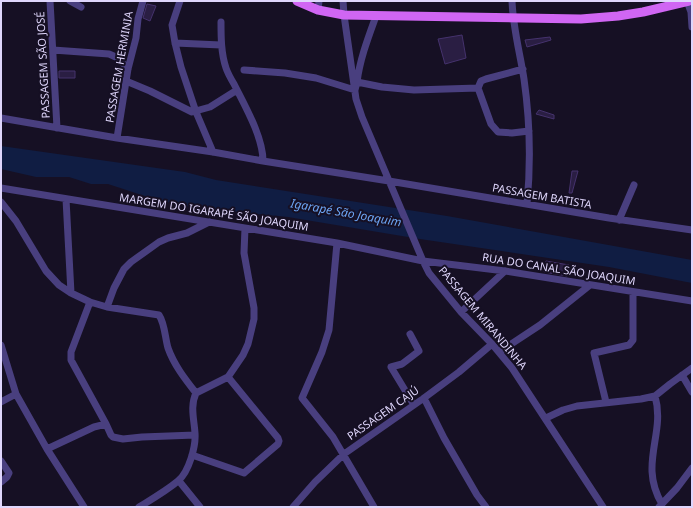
<svg xmlns="http://www.w3.org/2000/svg" width="693" height="508" font-family="'Noto Sans',sans-serif">
<style>
.water{fill:#101d43}
.building{fill:#2a1e43;stroke:#45326d}
.lines{fill:none;stroke-linecap:round;stroke-linejoin:round}
.minor{stroke:#493f7f;stroke-width:7}
.major{stroke:#d066f3;stroke-width:9}
.labels{text-anchor:middle;stroke-width:4;stroke-linejoin:round;paint-order:stroke}
.street-label{font-size:11px;fill:#dfd6fc;stroke:#161024}
.water-label{font-size:12px;font-style:italic;fill:#6da5f4;stroke:#161024}
</style>
<rect width="100%" height="100%" fill="#161024"/>
<path class="water" d="M1,146L185,172L216,180L447,216L692,260V283L609,267L420,239L288,217L197,208L157,200L108,184H91L69,177H36L1,169Z"/>
<path class="building" d="M147,4L156,6L150,21L143,18Z
M462,35L466,58L445,64L438,39Z
M550,37L551,40L527,47L525,40Z
M59,71H75V78H59Z
M539,110L554,115V119L536,114Z
M572,171H578L572,193H569Z
M546,261L569,265L567,276L544,272Z"/>
<g class="lines">
<path class="minor" d="M50,1L57,128
M70,1L81,7
M180,1L172,25L175,43L181,67L196,112L213,152
M343,1L344,15L356,99L362,117L423,261L429,273L461,312L492,344L512,368L603,507
M512,1C513,28 520,53 524,79C530,121 531,162 527,204
M687,1L691,12L692,27
M318,10L319,1
M221,22C221,37 221,53 226,68C228,74 231,79 234,84C245,106 263,137 263,161
M175,43L221,45
M53,50L109,54L118,58L128,69
M523,69L486,79L481,81L478,88L491,124L498,132L512,133L529,131
M244,70L285,73L316,78L355,90L357,82L382,87L414,90L478,88
M126,81L150,91L192,112L210,107L237,90
M357,82C360,59 368,38 376,16
M1,118L117,138L213,152L263,161L389,181L609,218L692,230
M117,138L128,69L136,38L138,19L143,1
M1,188L337,243L423,261L505,271L692,301
M66,199L71,293
M1,202L16,221L46,271L59,285L71,293L90,302L107,307L159,315C165,324 165,338 168,348C174,365 185,379 196,393
M619,220L634,185
M337,243L329,330L322,352L302,398L333,437L374,507
M90,302L71,352V360L106,424L111,435L113,437L123,439L142,437L195,435
M107,307L114,288L124,269L131,262L159,242L168,238L187,233L209,222
M461,312L505,271
M410,334L419,351L402,364L391,367L414,405
M1,345L16,394L47,449L84,507
M499,352L540,325L590,285
M682,375L692,392
M655,396C666,434 638,464 662,504
M424,398L444,438L477,495L486,507
M1,402L16,394
M606,402L594,353L629,345L633,340V292
M546,418L563,410L577,406L641,399L655,396L670,384L692,368
M47,449L94,427L106,424
M192,455L244,473L278,444L279,441L278,438L228,377
M1,461L9,473L7,477L1,482
M179,481L200,507
M139,507C152,499 166,491 178,481C189,472 196,446 195,433C194,419 190,406 196,393L228,377L243,355L248,344L254,319V308L244,253L245,228
M293,507L315,482L344,454L424,398L459,372L492,344
M659,507L677,488L692,468"/>
<path class="major" d="M297,1L318,10L344,15L581,19L618,16L643,12L689,1"/>
</g>
<g class="labels">
<g class="street-label">
<text transform="translate(43 65) rotate(-93)" y="4">PASSAGEM SÃO JOSÉ</text>
<text transform="translate(119 67) rotate(-80)" y="4">PASSAGEM HERMINIA</text>
<text transform="translate(542 196) rotate(10)" y="4">PASSAGEM BATISTA</text>
<text transform="translate(214 212) rotate(9)" y="4">MARGEM DO IGARAPÉ SÃO JOAQUIM</text>
<text transform="translate(559 269) rotate(9)" y="4">RUA DO CANAL SÃO JOAQUIM</text>
<text transform="translate(483 318) rotate(50)" y="4">PASSAGEM MIRANDINHA</text>
<text transform="translate(383 413) rotate(-35)" y="4">PASSAGEM CAJÚ</text>
</g>
<g class="water-label">
<text transform="translate(346 213) rotate(10)" y="4">Igarapé São Joaquim</text>
</g>
</g>
<rect width="693" height="508" fill="none" stroke="#dfd6fc" stroke-width="4"/>
</svg>
